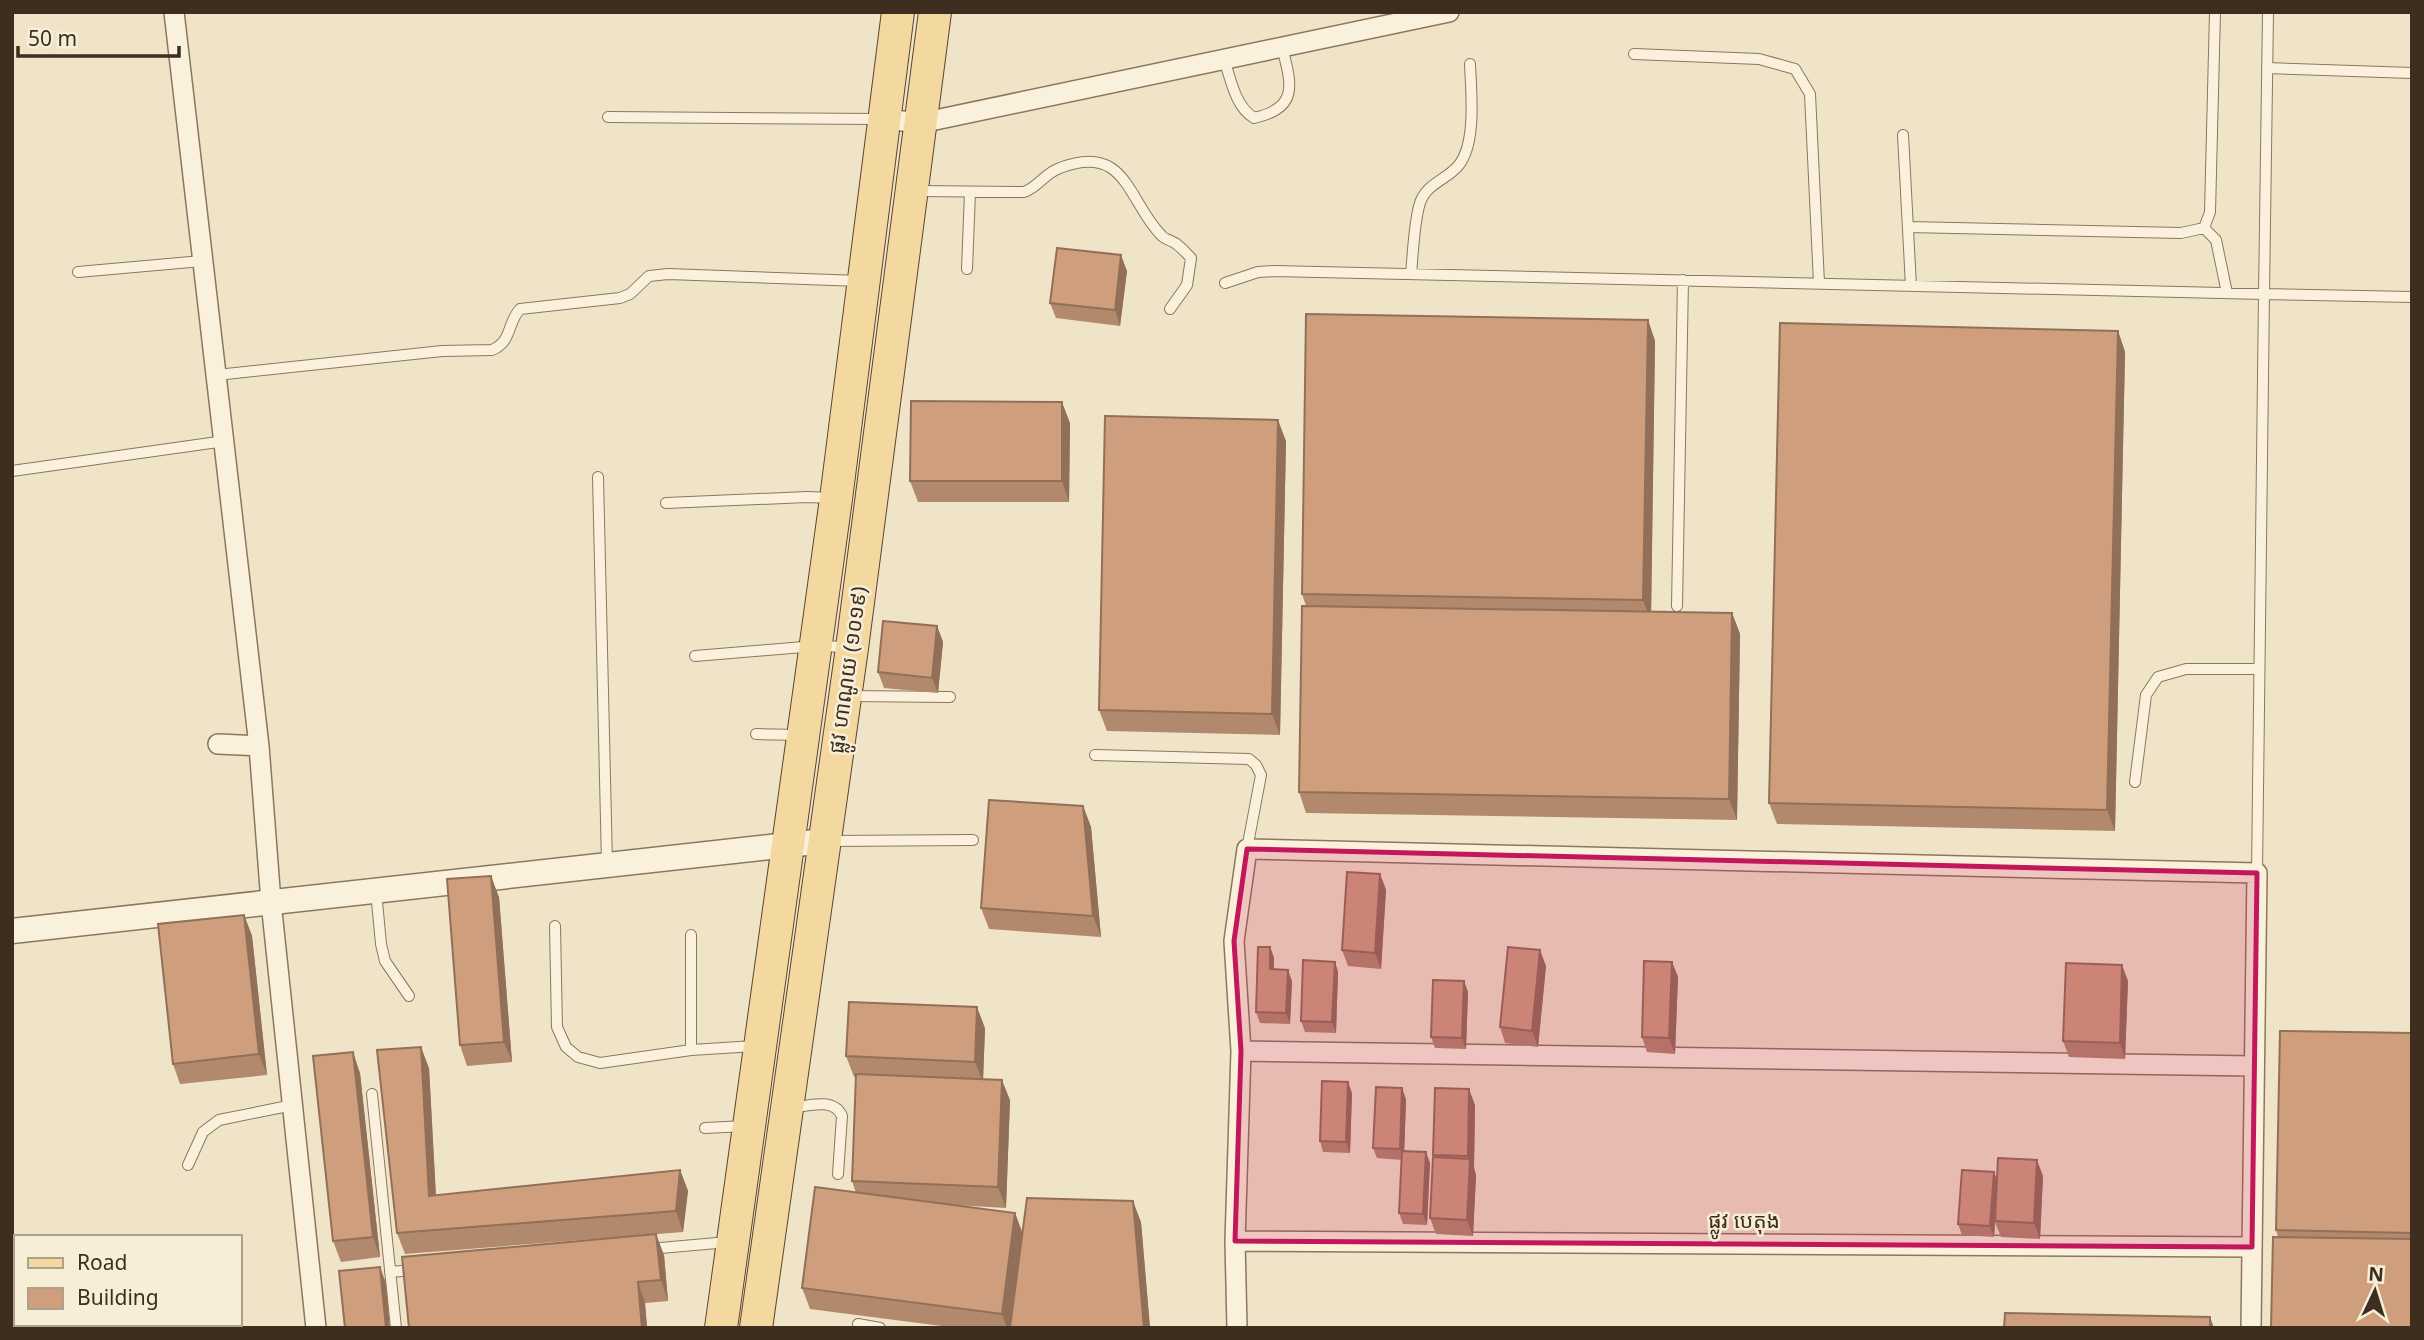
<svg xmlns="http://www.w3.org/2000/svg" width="2424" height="1340" font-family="Georgia,'Noto Sans Khmer',serif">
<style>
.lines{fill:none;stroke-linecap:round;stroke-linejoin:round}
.service-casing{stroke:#8d765c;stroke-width:12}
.minor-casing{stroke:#8d765c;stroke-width:22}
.tertiary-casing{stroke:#8d765c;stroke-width:27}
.primary-casing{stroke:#5b4430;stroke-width:34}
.service{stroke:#faf1dc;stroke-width:10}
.minor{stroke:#faf1dc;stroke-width:19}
.tertiary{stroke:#faf1dc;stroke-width:24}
.primary{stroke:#f3d9a0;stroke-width:32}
.wall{fill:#b2896c}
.shaded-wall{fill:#916f58}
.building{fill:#cf9f7d;stroke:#916f58;stroke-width:2}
.marked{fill:#c2185b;fill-opacity:0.2;stroke:#c2185b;stroke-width:5;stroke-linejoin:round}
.labels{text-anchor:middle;stroke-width:5;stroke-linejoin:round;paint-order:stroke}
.street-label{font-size:21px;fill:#3d2e20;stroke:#f7eed8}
</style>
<rect width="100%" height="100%" fill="#f0e4c8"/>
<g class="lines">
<g class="service-casing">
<path id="service" d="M1634,54L1759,59L1795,69L1810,94L1819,283
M1224,59C1231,80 1235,106 1254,118C1300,108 1291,83 1282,47
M2267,68L2412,73
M608,117L880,119
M1903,135L1911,286
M916,191L1024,192C1038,187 1045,173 1060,168C1126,142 1128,201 1161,235C1164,239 1170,240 1175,243C1181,247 1186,253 1191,258L1187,285L1170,309
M1908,227L2181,233L2204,228L2210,212L2215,12
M2204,228L2216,240L2227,293
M967,269L970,192
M78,272L202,261
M1411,274C1413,254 1414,221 1420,203C1426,184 1446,180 1458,166C1477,144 1471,91 1470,64
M1225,283L1258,272L1274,271L2264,294L2268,12
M217,375L442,351L492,350C512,342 507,323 520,309L620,298L630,294L649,276L668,274L861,281
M12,471L225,441
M598,477L607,864
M666,503L807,497L832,498
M1677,606L1683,280
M695,656L815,646L848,647
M849,696L950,697
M756,734L799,735
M1095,755L1249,759L1256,765L1261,775L1247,849
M2135,782L2146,695L2158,677L2186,669H2259
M830,841L973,840
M2257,873L2264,294L2412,297
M376,891L381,944L385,961L409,996
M555,926L557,1027L566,1047L578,1057L600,1063L691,1050L755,1046
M691,935V1050
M372,1094L396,1328
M791,1108C807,1106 834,1097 842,1116L838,1174
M705,1128L746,1126
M188,1165L203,1132L219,1120L293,1105
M649,1249L728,1242
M390,1272L414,1270
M858,1324L880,1328"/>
</g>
<g class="minor-casing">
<path id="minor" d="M174,12L259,746L271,902L316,1328
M884,119L921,123L1449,12
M218,744L259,746
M1241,1051L2254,1066
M1235,1241L2252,1247
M1237,1328L1235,1241L1241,1051L1234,941L1247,849L2257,873L2251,1328"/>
</g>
<g class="tertiary-casing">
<path id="tertiary" d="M12,931L824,841"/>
</g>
<g class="primary-casing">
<path id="primary" d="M721,1328L836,499L898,12
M756,1328L852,648L935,12"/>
</g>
<use href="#service" class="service"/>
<use href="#minor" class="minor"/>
<use href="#tertiary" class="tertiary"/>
<use href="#primary" class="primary"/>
</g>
<path class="wall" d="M1127,271L1120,326L1056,318L1050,303Z
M1648,320L1655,341L1651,612L1732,613L1740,634L1737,820L1306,813L1299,792L1306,606L1302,594Z
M2118,331L2125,352L2115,831L1777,824L1769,803Z
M1070,423L1069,502H918L910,481Z
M1286,441L1280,735L1107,731L1099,710Z
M937,626L943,642L938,693L884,688L878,672Z
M1083,806L1091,827L1101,937L989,929L981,908Z
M1380,874L1386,890L1381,969L1348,966L1342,950Z
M499,897L512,1062L467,1066L460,1045Z
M244,915L252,936L267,1075L180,1084L173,1064Z
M1270,947L1274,958V969L1292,981L1290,1024L1260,1023L1256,1012Z
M1335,962L1338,972L1336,1033L1305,1032L1301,1021Z
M1672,962L1678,977L1675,1054L1647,1052L1642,1037Z
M1546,966L1538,1047L1505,1043L1500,1027Z
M2128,981L2125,1059L2069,1057L2063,1041Z
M1468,992L1466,1049L1435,1048L1431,1037Z
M985,1028L983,1079L1010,1100L1006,1208L954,1205L1015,1213L1022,1234L1141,1222L1150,1328H957L810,1309L802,1288L856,1193L852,1181L856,1077H854L846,1056Z
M2412,1033V1328L2278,1237L2276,1230Z
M429,1068L436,1196L680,1170L688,1191L683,1232L405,1254L397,1233Z
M360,1073L380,1257L341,1262L333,1241Z
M1352,1093L1350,1153L1323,1152L1320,1141Z
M1406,1099L1404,1151L1430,1163L1427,1225L1403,1224L1399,1213L1402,1160L1377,1158L1373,1148Z
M1475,1105L1474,1168L1476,1175L1473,1236L1436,1234L1430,1218L1433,1155Z
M1994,1172L1997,1180L2043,1176L2040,1239L2001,1237L1995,1222L1994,1237L1962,1235L1958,1224Z
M664,1255L668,1301L645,1303L647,1328H409Z"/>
<path class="shaded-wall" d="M1121,255L1127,271L1120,326L1115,310Z
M1648,320L1655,341L1651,621L1643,600Z
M2118,331L2125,352L2115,831L2107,810Z
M1062,402L1070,423L1069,502L1062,481Z
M1278,420L1286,441L1280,735L1272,714Z
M1732,613L1740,634L1737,820L1729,799Z
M937,626L943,642L938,693L932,678Z
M1083,806L1091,827L1101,937L1093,916Z
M1380,874L1386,890L1381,969L1375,953Z
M491,876L499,897L512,1062L504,1042Z
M244,915L252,936L267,1075L259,1054Z
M1270,947L1274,958V980L1270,969Z
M1540,950L1546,966L1538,1047L1532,1031Z
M1335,962L1338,972L1336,1033L1332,1022Z
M1672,962L1678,977L1675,1054L1669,1038Z
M2122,965L2128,981L2125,1059L2120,1043Z
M1288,970L1292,981L1290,1024L1286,1013Z
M1464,981L1468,992L1466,1049L1462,1038Z
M977,1007L985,1028L983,1082L975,1062Z
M421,1047L429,1068L437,1217L429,1196Z
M353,1052L360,1073L380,1257L373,1237Z
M1002,1080L1010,1100L1006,1208L998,1187Z
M1348,1082L1352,1093L1350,1153L1346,1142Z
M1402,1088L1406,1099L1404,1160L1400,1149Z
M1469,1089L1475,1105L1474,1168L1476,1175L1473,1236L1467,1220L1470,1163L1468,1156Z
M1426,1152L1430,1163L1427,1225L1423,1214Z
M2037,1160L2043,1176L2040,1239L2034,1223Z
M680,1170L688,1191L683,1232L676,1211Z
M1994,1172L1998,1183L1994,1237L1990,1226Z
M1133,1201L1141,1222L1150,1328H1144Z
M1015,1213L1023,1234L1010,1328H1007L1002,1314Z
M656,1234L664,1255L668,1301L661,1280Z
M380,1267L386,1283L390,1328H386Z
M638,1282L645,1303L647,1328H642Z
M2210,1317L2214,1328H2210Z"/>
<path class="building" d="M1057,248L1121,255L1115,310L1050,303Z
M1306,314L1648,320L1643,600L1302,594Z
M1780,323L2118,331L2107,810L1769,803Z
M911,401L1062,402V481H910Z
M1105,416L1278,420L1272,714L1099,710Z
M1302,606L1732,613L1729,799L1299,792Z
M883,621L937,626L932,678L878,672Z
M989,800L1083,806L1093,916L981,908Z
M1347,872L1380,874L1375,953L1342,950Z
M491,876L504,1042L460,1045L447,879Z
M244,915L259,1054L173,1064L158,924Z
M1258,947H1270V969L1288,970L1286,1013L1256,1012Z
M1508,947L1540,950L1532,1031L1500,1027Z
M1303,960L1335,962L1332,1022L1301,1021Z
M1644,961L1672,962L1669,1038L1642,1037Z
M2066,963L2122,965L2120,1043L2063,1041Z
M1433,980L1464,981L1462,1038L1431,1037Z
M849,1002L977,1007L975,1062L846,1056Z
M2280,1031L2412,1033V1233L2276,1230Z
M421,1047L429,1196L680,1170L676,1211L397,1233L377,1050Z
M353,1052L373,1237L333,1241L313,1056Z
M856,1074L1002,1080L998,1187L852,1181Z
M1322,1081L1348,1082L1346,1142L1320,1141Z
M1376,1087L1402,1088L1400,1149L1373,1148Z
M1435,1088L1469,1089L1468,1156L1433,1155Z
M1402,1151L1426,1152L1423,1214L1399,1213Z
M1433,1157L1470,1159L1467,1220L1430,1218Z
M1998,1158L2037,1160L2034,1223L1995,1221Z
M1962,1170L1994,1172L1990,1226L1958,1224Z
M815,1187L1015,1213L1002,1314L802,1288Z
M1027,1198L1133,1201L1144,1328H1010Z
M656,1234L661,1280L638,1282L642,1328H409L402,1257Z
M2273,1237L2412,1239V1328H2271Z
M380,1267L386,1328H345L339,1271Z
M2005,1313L2210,1317V1328H2004Z"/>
<path class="marked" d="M1247,849L2257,873L2252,1247L1235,1241L1241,1051L1234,941Z"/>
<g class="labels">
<g class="street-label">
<text transform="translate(848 670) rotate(-82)" y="7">ផ្លូវ ហាណូយ (១០១៩)</text>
<text x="1744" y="1228">ផ្លូវ បេតុង</text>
</g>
</g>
<rect width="2424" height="1340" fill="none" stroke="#3d2e20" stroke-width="28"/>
<rect x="14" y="1235" width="228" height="91" fill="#f7eed8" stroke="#ada18e" stroke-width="2"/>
<rect x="28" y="1258" width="35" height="10" fill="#f3d9a0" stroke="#ada18e" stroke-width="2"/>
<text x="77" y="1270" font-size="21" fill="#3d2e20">Road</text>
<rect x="28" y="1288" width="35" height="21" fill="#cf9f7d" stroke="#ada18e" stroke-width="2"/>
<text x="77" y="1305" font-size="21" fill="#3d2e20">Building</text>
<g transform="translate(2375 1291) rotate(4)" stroke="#f7eed8" stroke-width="5" paint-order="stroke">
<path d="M0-5L12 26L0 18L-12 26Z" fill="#3d2e20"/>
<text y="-10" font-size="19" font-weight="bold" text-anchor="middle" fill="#3d2e20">N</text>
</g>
<path d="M18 46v10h161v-10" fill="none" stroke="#3d2e20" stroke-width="3.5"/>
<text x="28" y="46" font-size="21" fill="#3d2e20" stroke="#f7eed8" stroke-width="5" paint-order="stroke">50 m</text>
</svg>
